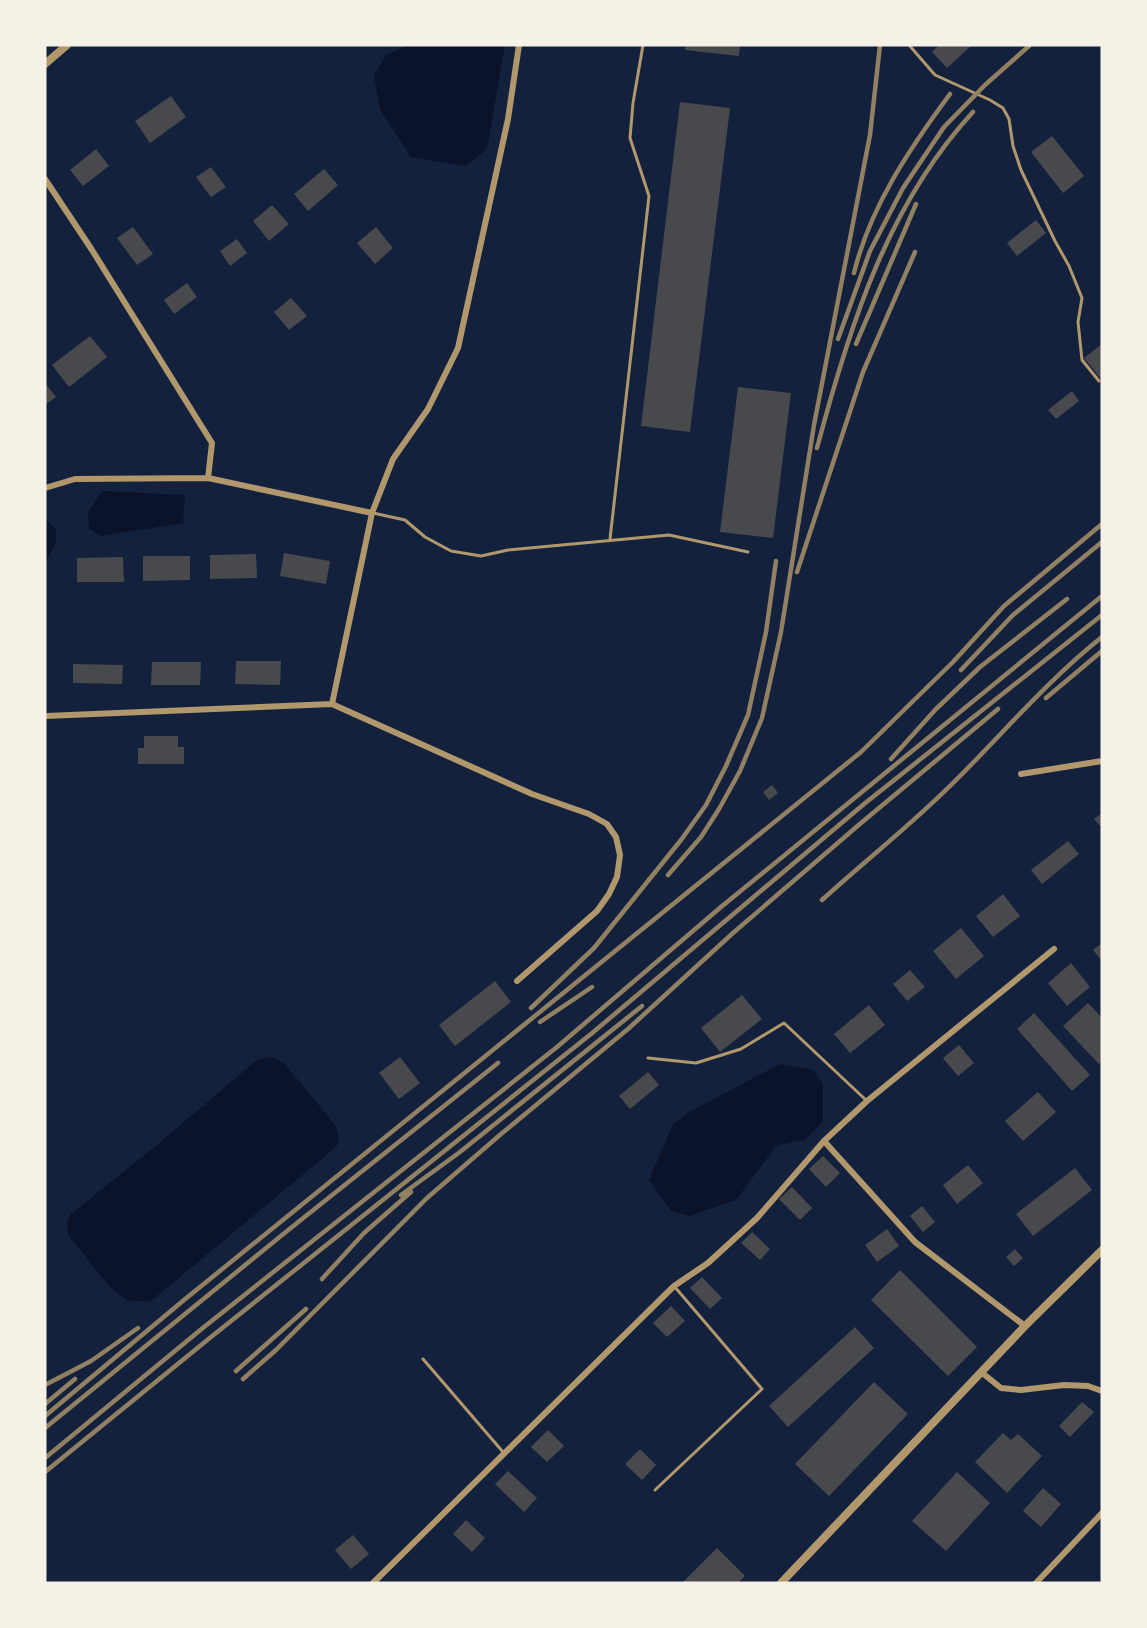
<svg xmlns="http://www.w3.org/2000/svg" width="1147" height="1628" font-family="'Roboto Condensed',sans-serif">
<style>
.water{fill:#0b132b}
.building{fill:#48494c}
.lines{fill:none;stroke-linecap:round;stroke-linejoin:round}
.service{stroke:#b1986c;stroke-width:3}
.minor{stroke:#b1986c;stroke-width:6}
.tertiary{stroke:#b1986c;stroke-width:8}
.rail{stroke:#918062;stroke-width:4.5}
</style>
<rect width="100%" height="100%" fill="#14213d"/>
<path class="water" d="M408,45H505L487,149L466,166L411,157L380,110L374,75L386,55Z
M102,491L185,495L183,523L101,536L89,529L88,512Z
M45,519L56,529V543L45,563Z
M272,1057L285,1064L336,1126L339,1138L337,1146L150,1302L127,1300L109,1286L68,1235L67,1222L71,1214L157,1145L257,1060Z
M780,1064L812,1069L823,1084V1122L804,1140L777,1145L736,1200L689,1216L671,1211L649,1180L673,1124L689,1112Z"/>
<path class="building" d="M686,45H740L739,56L685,50Z
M939,45H972L947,68L932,52Z
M171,96L186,117L150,143L135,121Z
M680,102L730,108L690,432L641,426Z
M1052,136L1084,176L1063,193L1031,152Z
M96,149L109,166L83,186L70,170Z
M211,167L226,187L211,197L196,177Z
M324,169L338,185L308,211L294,194Z
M272,205L289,224L269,241L253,221Z
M1036,220L1046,233L1017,256L1007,243Z
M133,227L153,254L137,265L117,238Z
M376,227L393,248L375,264L357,243Z
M237,239L247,253L230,266L220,251Z
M187,283L197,297L174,314L164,300Z
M291,298L307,316L289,330L274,312Z
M90,336L107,357L69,387L52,365Z
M1102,344V380L1084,358Z
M45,383L56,397L45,405Z
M738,387L791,393L773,538L720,532Z
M1072,391L1079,401L1056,419L1048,410Z
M284,553L330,561L326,584L280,576Z
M256,554L257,578L210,579V555Z
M143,556H190V580L143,581Z
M123,557L124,582H77V558Z
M236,661H281L280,685L235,684Z
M152,662H201L200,685H151Z
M73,664L123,665L122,684L73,683Z
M144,736H178V747H184V764H138V748H144Z
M772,785L778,793L769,800L763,792Z
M1102,813V828L1094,819Z
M1068,841L1079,854L1042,884L1031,870Z
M1003,894L1020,916L993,937L976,916Z
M961,928L984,956L956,979L933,951Z
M1102,943V961L1093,950Z
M1071,963L1090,987L1067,1006L1048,983Z
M910,970L925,987L907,1001L893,984Z
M495,981L511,1002L455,1046L439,1025Z
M742,995L762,1019L720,1052L701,1028Z
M1088,1003L1102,1018V1062L1099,1064L1063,1026Z
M869,1005L885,1025L850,1053L834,1034Z
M1034,1013L1090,1075L1072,1091L1017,1029Z
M959,1045L974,1063L958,1076L943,1058Z
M400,1057L420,1083L399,1099L379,1073Z
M648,1072L659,1085L630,1109L619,1096Z
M1038,1092L1056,1112L1023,1141L1005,1121Z
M823,1156L840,1173L826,1187L809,1169Z
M968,1165L983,1183L957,1204L943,1185Z
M1075,1168L1092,1190L1033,1236L1016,1214Z
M792,1187L812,1208L800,1220L779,1199Z
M922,1206L935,1222L923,1232L910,1216Z
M887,1229L899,1246L877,1262L865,1245Z
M752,1232L770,1249L760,1260L741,1243Z
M1015,1249L1023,1258L1014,1266L1006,1257Z
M900,1270L977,1347L948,1376L871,1300Z
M702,1277L722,1298L710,1309L690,1288Z
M671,1306L685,1321L667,1337L653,1323Z
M855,1327L874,1348L788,1427L769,1406Z
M874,1382L908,1414L829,1496L795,1464Z
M1082,1402L1094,1412L1070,1437L1059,1426Z
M548,1430L564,1446L547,1462L531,1447Z
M1003,1433L1011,1440L1018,1434L1042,1456L1007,1493L975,1462Z
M640,1449L656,1465L642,1480L625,1464Z
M508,1471L537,1498L524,1512L495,1484Z
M957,1472L990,1503L946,1551L912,1521Z
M1043,1488L1061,1504L1041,1527L1023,1511Z
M466,1520L485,1538L472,1552L453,1534Z
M353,1535L369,1554L351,1569L335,1550Z
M717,1548L745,1576L738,1583H682Z"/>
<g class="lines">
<path class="service" d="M909,45L935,75L990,100L1003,108L1009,119L1013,146L1021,170L1055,241L1069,266L1082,298L1078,322L1082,360L1099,381
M373,513L405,520L425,537L451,551L481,556L508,550L669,535L748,552
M610,539L649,196L630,138L633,103L643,45
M648,1058L696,1063L741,1049L784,1023L867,1101
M423,1359L503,1452
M655,1490L762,1389L674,1286"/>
<path class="minor" d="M45,179L92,250L212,443L208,478
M45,488L75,479L208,478L372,513
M332,704L372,513L393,459L428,409L458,348L508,119L519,45
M46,716L332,704L532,794L589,814L607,824L616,837L620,855L617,877L609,894L597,911L517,981
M1021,774L1102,761
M824,1141L915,1242L1025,1326
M981,1372L1001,1388L1021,1390L1064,1385L1088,1386L1102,1391
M373,1583L674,1286L708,1263L757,1218L824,1141L867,1101L1054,949
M1036,1583L1102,1513"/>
<path class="tertiary" d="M45,64L67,45
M781,1583L1025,1326L1102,1250"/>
<path class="rail" d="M854,273C870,207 910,148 950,94
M838,339L870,251L903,188L944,127L985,85L1030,45
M856,344L916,204
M817,448C849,328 887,205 973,112
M797,572L863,372L915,252
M961,670L1013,615L1102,542
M1046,698L1102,651
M891,759L935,710L980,667L1067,599
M668,875L701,837L719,809L740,771L762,718L781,632L814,425L870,135L880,45
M822,900C867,859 916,821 958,778C1006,730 1049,679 1102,637
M531,1008L594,948L681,840L706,805L726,766L748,715L766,632L776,561
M540,1022L592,987
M401,1195L460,1152L642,1006
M322,1279L364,1233L411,1192
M236,1371L306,1309
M243,1379L276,1350L427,1198L501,1134L628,1029L733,933L861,823L998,709
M45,1385L91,1361L138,1328
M45,1404L75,1379
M45,1416L184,1300L861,752L953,662L1004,606L1102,524
M45,1428L287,1231L498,1063
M45,1458L204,1327L557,1047L721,907L1102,596
M45,1472L211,1337L591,1034L864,804L1102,615"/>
</g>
<rect width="1147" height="1628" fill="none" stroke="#f6f1e7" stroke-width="93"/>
</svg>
